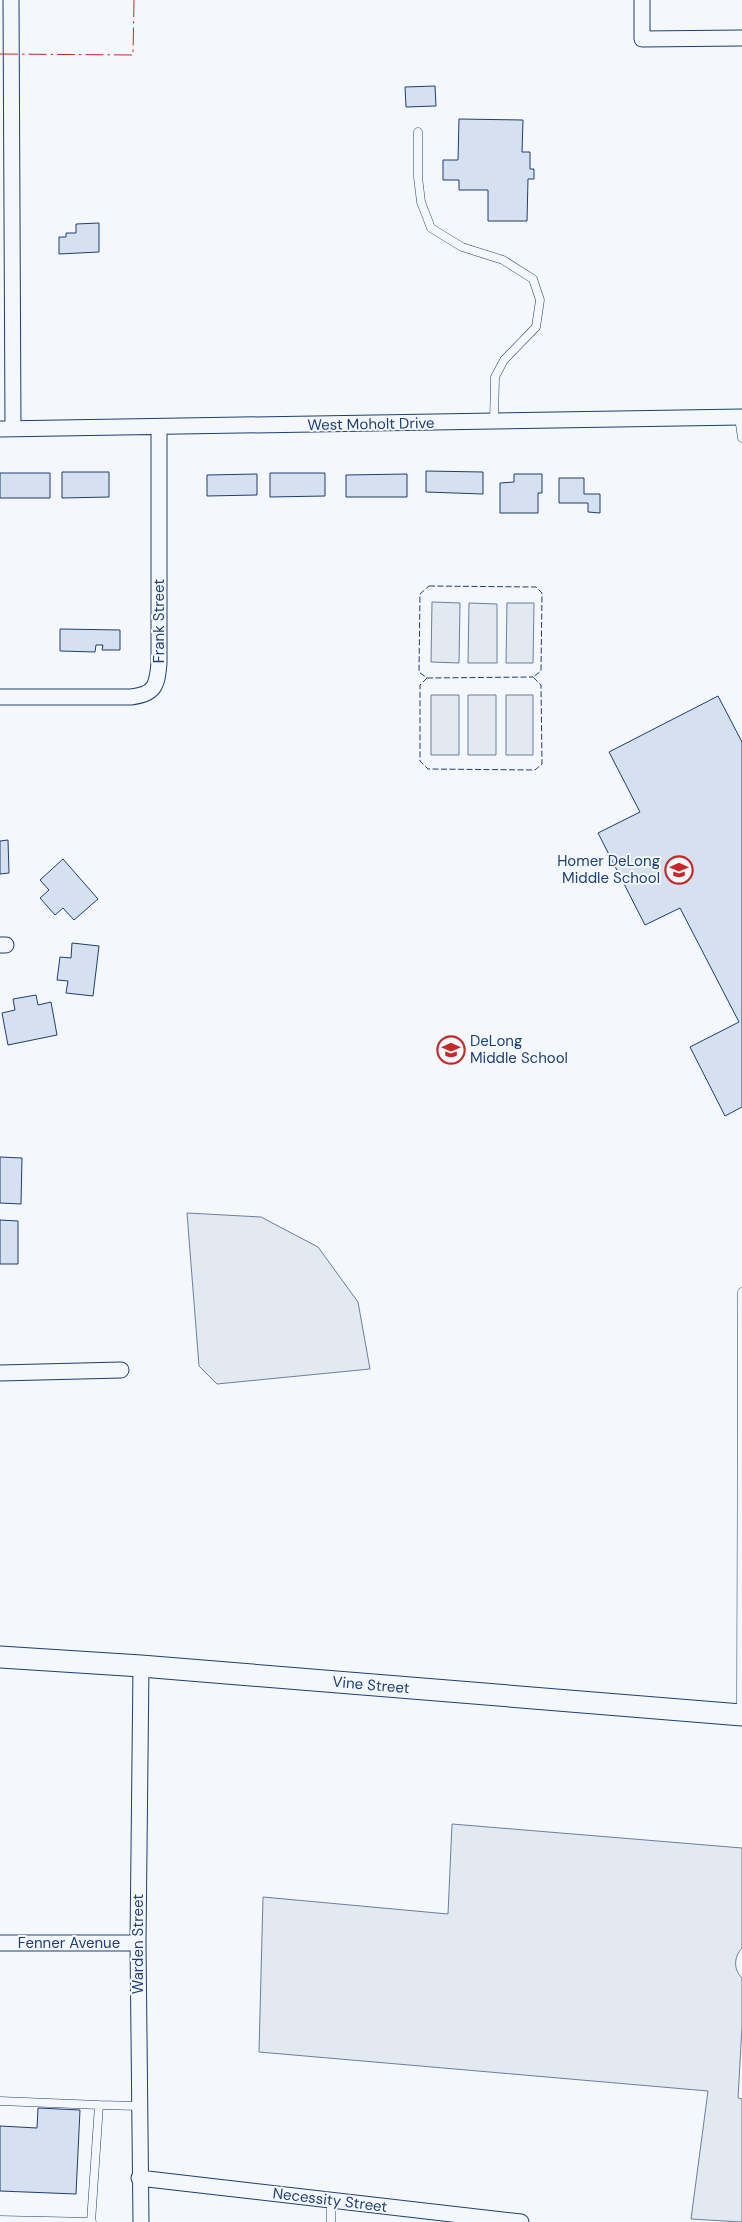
<svg xmlns="http://www.w3.org/2000/svg" width="742" height="2222" font-family="'DM Sans',sans-serif">
<style>
.green{fill:#e3e9f0;stroke:#687fa3}
.building{fill:#d5e0f0;stroke:#1d3f73}
.lines{fill:none;stroke-linecap:round;stroke-linejoin:round}
.lane-casing{stroke:#1d3f73;stroke-width:9}
.street-casing{stroke:#1d3f73;stroke-width:17}
.secondary-casing{stroke:#1d3f73;stroke-width:23}
.lane{stroke:#f4f7fb;stroke-width:8}
.street{stroke:#f4f7fb;stroke-width:15}
.secondary{stroke:#f4f7fb;stroke-width:21}
.fence{stroke:#1d3f73;stroke-width:1;stroke-dasharray:6 2.5;stroke-linecap:butt}
.power{stroke:#c62828;stroke-width:1;stroke-dasharray:18 4 2.5 4;stroke-linecap:butt}
.labels{text-anchor:middle;stroke-width:4;stroke-linejoin:round;paint-order:stroke}
.street-label{font-size:15px;fill:#1d3f73;stroke:#f4f7fb}
.poi-label{font-size:15px;fill:#1d3f73;stroke:#f4f7fb;text-anchor:end}
</style>
<rect width="100%" height="100%" fill="#f4f7fb"/>
<path class="green" d="M432,602L460,603L459,663L431,662Z
M469,603L497,604V663H468Z
M507,603H534L533,663H506Z
M431,695H459V755H431Z
M468,695H496V755H468Z
M506,695H533V755H506Z
M187,1213L261,1217L318,1247L358,1302L370,1369L217,1384L199,1366Z
M452,1824L742,1848V1948C734,1957 733,1969 742,1978V2027L738,2098L742,2099V2222L691,2219L708,2091L259,2052L263,1897L448,1914Z"/>
<path class="building" d="M435,86L436,106L406,107L405,87Z
M459,119L523,120L522,152H530V169H534V179H528L527,221H488V190H459V180H443V160H458Z
M99,223V252L59,254V237H66V233H76V224Z
M426,471L483,472V494L426,492Z
M62,472H109V497L62,498Z
M0,473H50V498H0Z
M270,473H325V496L270,497Z
M257,474V495L207,496V475Z
M407,474V497H346V475Z
M514,474H542V493H538V513H500V483L514,482Z
M559,478H584V494H600V513L588,512V503H559Z
M60,629L120,630V650H102L103,645H96L95,652L60,651Z
M718,696L742,742V1107L725,1116L690,1047L739,1022L680,908L645,925L598,833L640,812L609,752Z
M8,840L9,873L0,874V841Z
M63,859L98,899L74,920L63,908L55,915L40,898L49,890L40,880Z
M72,943L99,946L93,996L66,993L68,981L57,980L60,957L71,958Z
M36,995L38,1005L51,1002L57,1035L8,1045L2,1013L15,1010L13,999Z
M0,1157L22,1158L21,1204L0,1203Z
M0,1220L18,1221V1264H0Z
M38,2108L80,2110L76,2194L0,2191V2126L37,2128Z"/>
<g class="lines">
<g class="lane-casing">
<path id="lane" d="M418,132V177L421,202L431,228L462,247L503,260L533,279L540,300L536,327L504,360L495,377L494,421
M739,417L742,438
M741,1713L742,1292
M0,2101L99,2105L91,2222
M99,2105L139,2106
M0,2220L92,2222
M331,2222V2200"/>
</g>
<g class="street-casing">
<path id="street" d="M11,0L13,429
M642,0V39L742,38
M0,429L742,417
M0,697H131C155,694 157,686 159,663V428
M0,945H6
M0,1373L121,1370
M0,1943H138
M139,2178L521,2222
M141,2222L138,1943L141,1666"/>
</g>
<g class="secondary-casing">
<path id="secondary" d="M0,1657L141,1666L742,1715"/>
</g>
<use href="#lane" class="lane"/>
<use href="#street" class="street"/>
<use href="#secondary" class="secondary"/>
<path class="fence" d="M429,586L536,587L542,593L541,671L533,677L541,685L542,764L535,770L428,769L420,761V685L427,678L419,672L420,594Z
M427,678L533,677"/>
<path class="power" d="M0,54L133,55L134,0"/>
</g>
<defs>
<g id="school-ring" transform="scale(1.4375)"><circle r="9.5" fill="#f4f7fb" stroke="#c62828" stroke-width="1.5"/><path d="M0-5L7-2L0 1L-7-2ZM-4 1L0 2.5L4 1V4Q0 6-4 4Z" fill="#c62828"/></g>
</defs>
<g fill-rule="evenodd">
<use href="#school-ring" x="679" y="870"/>
<use href="#school-ring" x="451" y="1050"/>
</g>
<g class="labels">
<g class="street-label">
<text transform="translate(371 424) rotate(-1)" y="5">West Moholt Drive</text>
<text transform="translate(159 621) rotate(-90)" y="5">Frank Street</text>
<text transform="translate(371 1685) rotate(5)" y="5">Vine Street</text>
<text x="69" y="1948">Fenner Avenue</text>
<text transform="translate(138 1944) rotate(-90)" y="5">Warden Street</text>
<text transform="translate(330 2200) rotate(7)" y="5">Necessity Street</text>
</g>
<g class="poi-label">
<text x="660" y="866">Homer DeLong<tspan x="660" dy="17">Middle School</tspan></text>
<text x="470" y="1046" text-anchor="start">DeLong<tspan x="470" dy="17">Middle School</tspan></text>
</g>
</g>
</svg>
